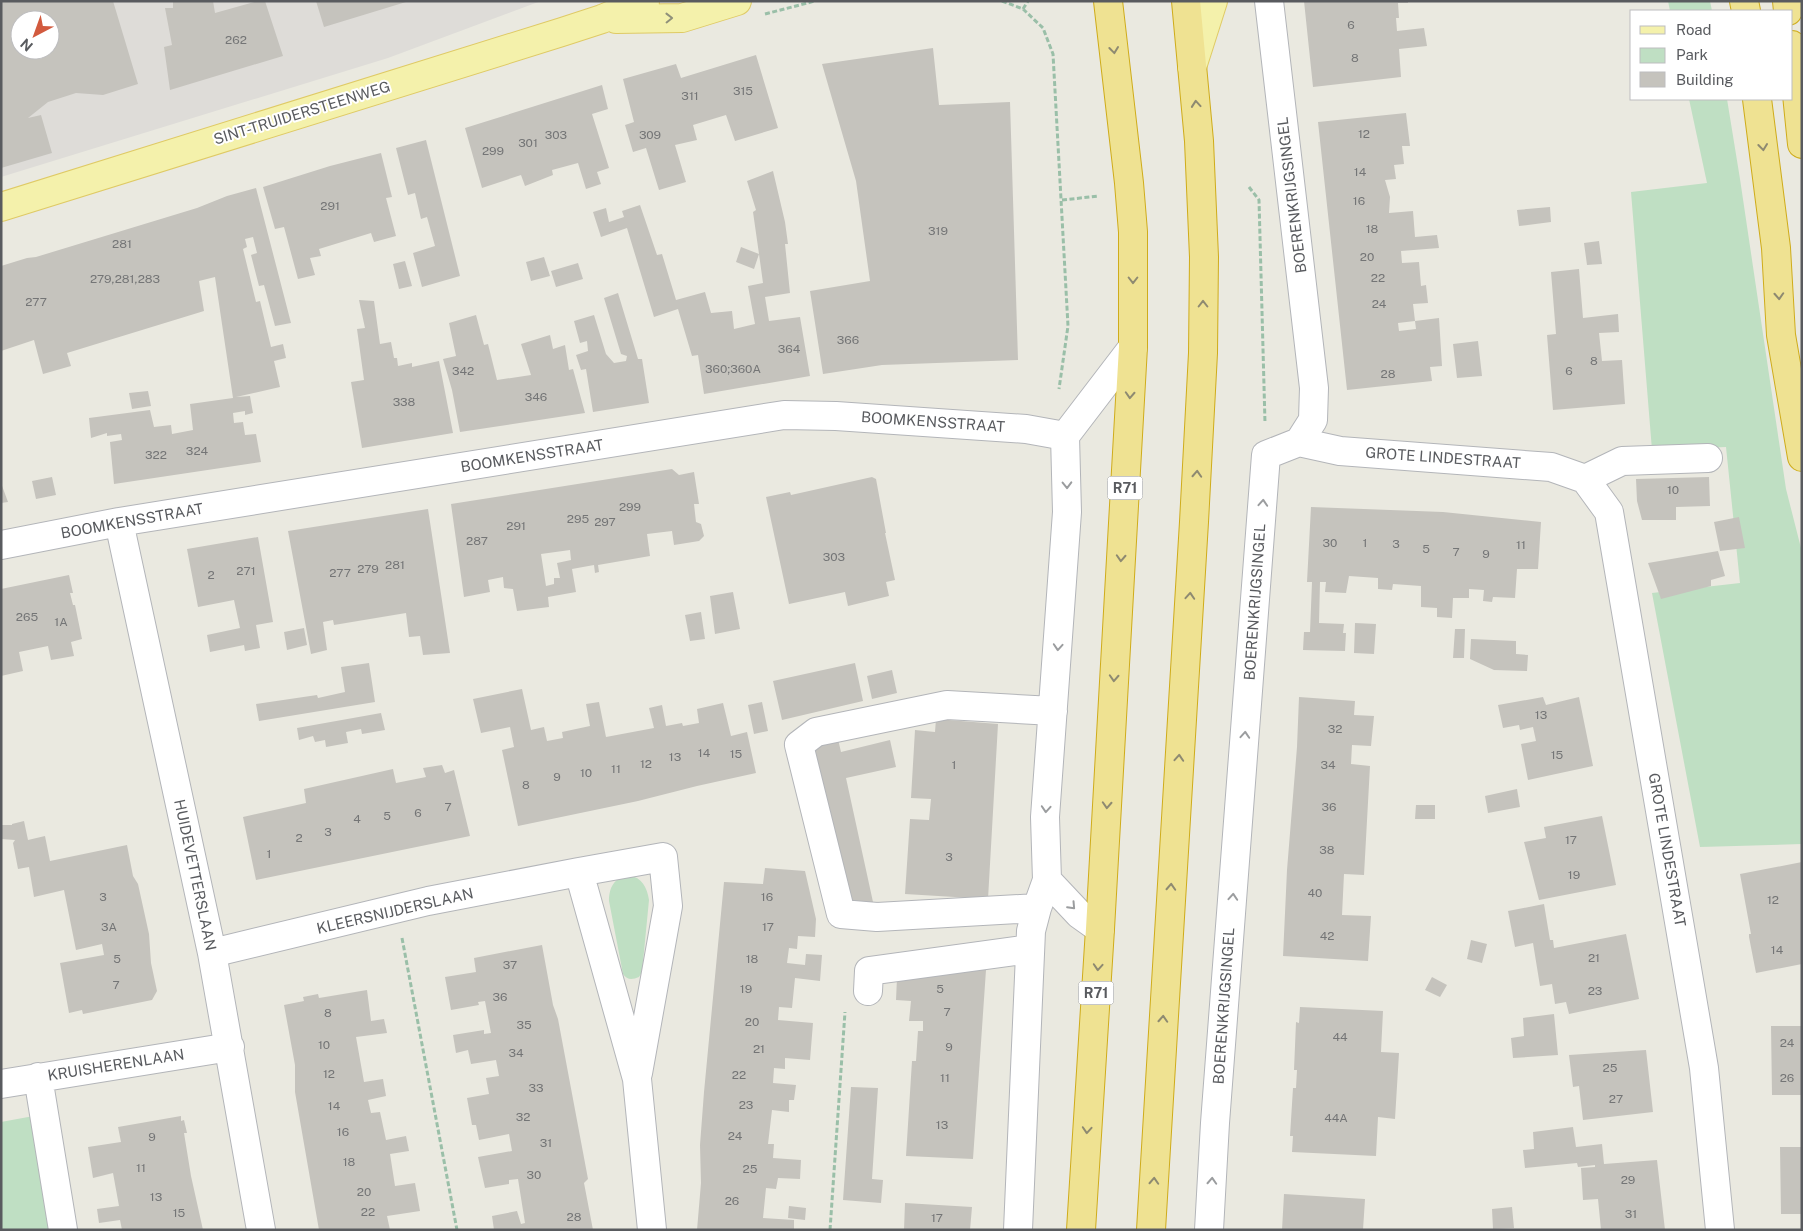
<svg xmlns="http://www.w3.org/2000/svg" width="1803" height="1231" font-family="'Public Sans',sans-serif">
<style>
.industrial{fill:#dedcd8;fill-rule:evenodd}
.green{fill:#bfdfc3}
.building{fill:#c5c3bd;fill-rule:evenodd}
.lines{fill:none;stroke-linecap:round;stroke-linejoin:round}
.minor-casing{stroke:#b3b5b9;stroke-width:30}
.major-casing{stroke:#dfca65;stroke-width:30}
.highway-casing{stroke:#cfac1b;stroke-width:30}
.path{stroke:#9abfa8;stroke-width:3;stroke-dasharray:5 2.5;stroke-linecap:butt}
.minor{stroke:#fff;stroke-width:28}
.major{stroke:#f4f1ab;stroke-width:28}
.highway{stroke:#efe292;stroke-width:28}
.oneway{stroke:#8f907a}
.oneway2{stroke:#8e8a71}
.oneway3{stroke:#9b9d9f}
.labels{text-anchor:middle;stroke-width:4;stroke-linejoin:round;paint-order:stroke}
.number-label{font-size:12px;fill:#747576}
.shield{fill:#fff;stroke:#8b8c8f;stroke-width:1}
.shield-label{font-size:14px;font-weight:bold;fill:#595b5f}
.street-label{font-size:15px;fill:#595b5f;stroke:#fff}
</style>
<rect width="100%" height="100%" fill="#eae9e0"/>
<path class="industrial" d="M1,1H541L388,58L1,177ZM20,20H50V50H20Z"/>
<path class="green" d="M1668,1H1710L1712,11H1670Z
M1689,99H1727L1740,179L1786,489L1802,552V844L1700,847L1652,593L1740,583L1726,447L1652,450L1631,192L1707,183Z
M629,875C642,878 647,887 649,900L642,972L639,977C632,980 627,980 623,974L609,901C609,888 614,877 629,875Z
M39,1115L57,1230H1V1122Z"/>
<path class="building" d="M1,1H113L138,84L103,95L76,93L48,102L28,118L41,115L52,153L1,168ZM20,20H50V50H20Z
M173,1H213L215,13L258,1H265L283,56L170,90L164,47L172,45L165,8H173Z
M316,1H406V2L324,27Z
M1304,1H1408V3H1398L1399,18H1396L1397,31L1424,28L1427,46L1399,49L1401,77L1313,87Z
M933,48L939,105L1010,102L1018,360L882,365L823,374L810,291L870,281L856,181L822,64Z
M756,55L778,128L735,141L726,115L693,125L697,140L675,145L686,182L659,190L646,148L633,152L625,125L634,122L623,79L676,64L681,78Z
M602,85L608,109L592,114L609,168L597,172L601,184L586,189L578,163L552,170L553,175L525,186L521,175L482,188L465,128Z
M1406,113L1410,146H1402L1404,164L1394,165L1396,179L1385,180L1390,197L1389,213L1413,211L1415,237L1437,235L1439,248L1401,251L1402,263L1419,262L1421,286L1426,285L1428,303L1413,304L1415,321L1398,323L1399,331L1416,329L1415,321L1439,318L1442,366L1430,367L1432,381L1347,390L1318,122Z
M426,140L460,276L422,287L413,253L435,246L427,217L421,219L415,193L408,195L396,148Z
M381,153L392,197L386,198L396,236L374,242L371,233L319,249L321,256L310,258L315,275L298,279L284,227L275,229L263,187L330,166Z
M773,171L785,222L788,244H785L790,293L765,297L769,321L800,317L810,376L704,394L698,355L692,356L678,309L654,317L627,228L601,237L593,212L606,208L609,222L624,217L622,211L640,205L657,255L662,254L676,300L705,292L711,313L732,311L734,329L755,324L748,286L763,283L759,254L754,269L736,262L741,247L759,254L753,212L756,210L747,181Z
M256,188L291,323L275,326L264,285L259,286L251,255L257,253L253,237L245,239L247,247L243,249L256,302L260,301L271,347L283,344L286,358L274,361L280,387L236,397L250,396L253,413L245,415V411L233,413L234,423L243,422L245,435L256,434L261,462L114,484L110,442L122,440L121,434L107,436V433L91,438L89,418L150,410L154,427L171,425L172,434L193,430L190,404L233,398L215,277L199,281L204,311L67,353L71,366L43,374L34,340L1,351V266L27,258L36,257L197,208L227,196Z
M1550,207L1551,222L1519,226L1517,210Z
M1599,241L1602,264L1587,265L1584,243Z
M544,257L550,276L531,281L526,262Z
M405,261L412,286L399,289L393,264Z
M578,263L583,279L556,287L551,271Z
M1579,269L1583,318L1618,314L1619,332L1599,333L1602,361L1622,360L1625,404L1553,410L1547,335L1556,334L1551,272Z
M618,293L638,359H642L649,403L593,412L586,369L581,370L576,355L588,351L587,341L580,343L574,321L594,315L606,354L614,363L626,361L627,356L621,354L604,298Z
M359,300L374,301L380,344L391,342L394,358H397L398,366L412,363V367L439,361L453,433L362,448L351,382L364,380L357,329L365,328Z
M476,315L484,345L488,344L497,380L531,375L521,344L550,335L553,349L565,345L569,370L573,369L585,413L460,432L452,390L443,359L456,356L449,323Z
M1478,341L1482,376L1457,378L1453,344Z
M148,391L151,406L132,409L129,393Z
M672,469L679,475L694,472L699,504H694L696,522L701,524L704,536L699,541L674,545L672,531L647,534L650,556L598,565L599,572L595,573L594,565L572,569L576,592L548,597L549,607L517,611L513,589L504,588L503,577L488,580L490,592L464,597L451,504ZM570,550L571,560L557,563L560,578H554V584L546,586L541,554Z
M52,477L56,495L36,499L32,481Z
M872,477L876,479L886,533H885L895,580L886,582L889,596L848,606L845,592L789,604L766,497L790,492L791,495Z
M1709,477L1710,506L1676,507V520H1642L1637,501L1636,479Z
M1,483L8,502L1,503Z
M1311,507L1443,512L1541,522L1538,569H1517L1515,598L1493,597L1492,602L1483,601L1484,590L1469,589V598H1453L1452,618L1437,617V608L1421,607V586L1393,584L1392,590L1378,589V578L1349,576L1346,593L1325,592L1326,582H1320L1319,623L1344,624L1343,633H1346L1345,651L1303,650L1304,632H1310L1312,582H1307Z
M428,509L450,653L423,655L420,636L409,637L406,613L334,625L333,620L323,622L327,650L311,654L288,531Z
M1739,517L1745,548L1720,551L1714,522Z
M258,537L273,622L256,625L260,648L245,651L244,645L210,652L207,635L240,628L234,600L198,607L187,549Z
M1718,551L1725,576L1711,580V586L1661,599L1648,563Z
M69,575L73,593H70L73,605H75L82,639L71,642L74,656L51,660L48,646L19,652L23,671L1,676V589Z
M733,592L740,629L715,634L710,596Z
M701,612L705,639L690,641L685,615Z
M1355,623L1376,624L1374,654L1354,653Z
M304,628L307,645L287,650L284,632Z
M1455,629H1465L1464,658H1453Z
M1471,639L1516,641V654L1528,655L1527,671L1494,670L1470,659Z
M369,663L375,702L259,721L256,704L317,695L318,698L345,692L341,667Z
M855,663L863,701L782,720L773,681Z
M892,670L897,693L872,699L867,676Z
M522,689L531,730L544,727L547,741L563,738L562,732L590,726L586,704L599,702L606,737L654,728L649,708L662,705L666,726L682,723L683,726L699,723L697,709L723,703L731,736L747,732L756,773L697,786L638,801L518,826L502,750L514,747L510,727L481,733L473,699Z
M1299,697L1355,701L1354,715L1374,716L1371,746L1352,745L1351,764L1370,766L1364,875L1344,874L1342,915L1371,916L1368,961L1283,956L1287,870L1297,747Z
M1543,697L1546,705L1579,697L1593,766L1528,780L1521,744L1536,741L1533,727L1520,730L1519,725L1503,728L1498,705Z
M762,702L768,731L754,734L748,705Z
M381,713L385,730L362,734L361,729L346,732L348,743L326,747L325,740L315,742L313,736L299,740L297,728Z
M936,719L998,724L988,899L905,894L910,819L929,820L931,799L911,798L915,730L935,732Z
M837,735L841,752L890,740L896,767L846,778L873,902L848,907L812,741Z
M442,765L445,773L454,770L470,836L256,880L243,817L306,803L304,789L393,769L396,783L426,777L423,768Z
M1517,789L1520,807L1488,813L1485,796Z
M1416,805H1435V819H1415Z
M1602,816L1616,885L1539,900L1524,842L1546,838L1544,827Z
M24,821L28,840L45,836L50,861L127,845L133,876L138,884L149,934L151,963L157,991L152,1000L83,1014L82,1010L69,1013L60,963L104,955L102,944L76,950L64,890L34,897L29,867L18,869L13,843L15,840L1,839V825H12V824Z
M1802,862V964L1756,973L1749,937V934H1751L1740,874Z
M765,868L805,871L816,919L815,937L798,936L797,949L789,948L787,963L805,965L806,954L822,955L820,981L795,978L792,1008L779,1007L778,1020L813,1023L810,1060L785,1058V1069L774,1068L773,1083L796,1085L794,1100H789V1112L772,1110L768,1144H774L773,1158L801,1160L800,1179L778,1178L776,1189L766,1188L763,1218L794,1220V1230H697L701,1183L700,1145L704,1092L724,882L763,884Z
M1544,904L1550,940H1553L1554,948L1626,934L1639,999L1569,1014L1566,1002L1555,1004L1552,984L1540,986L1533,943L1515,947L1508,911Z
M1471,940L1487,944L1482,963L1467,959Z
M542,945L553,1005L558,1019L588,1179L584,1183L593,1230H494L492,1216L517,1211L521,1224L525,1223L518,1179L509,1180V1184L485,1188L478,1157L512,1151L509,1134L479,1140L476,1125H472L467,1098L489,1094L486,1078L499,1076L496,1060L471,1064L468,1050L456,1053L453,1035L484,1030V1034L491,1033L485,1001L478,1002L479,1005L451,1010L445,977L476,972L474,958Z
M936,970H986L973,1159L906,1156L912,1061H916L918,1031H923V1021H909L911,1001L896,1000L897,978Z
M1432,977L1447,985L1440,997L1425,990Z
M367,990L371,1021L384,1019L387,1033L356,1037L364,1082L383,1079L386,1096L368,1100L371,1113L380,1112L386,1140L406,1136L409,1151L390,1154L395,1186L415,1183L420,1211L387,1216L390,1230H319L295,1092V1065L284,1005L304,1001L303,997L318,994L319,998Z
M1300,1007L1383,1011L1381,1052L1399,1053L1395,1119L1378,1117L1376,1156L1292,1152L1293,1136H1290L1293,1088H1296L1297,1070H1294L1296,1022L1299,1023Z
M1554,1014L1558,1055L1513,1058L1511,1038L1524,1036L1523,1018Z
M1771,1026H1802V1095H1772Z
M1646,1050L1653,1112L1583,1120L1579,1086L1573,1087L1569,1055Z
M851,1087L878,1088L872,1179L883,1180L881,1203L843,1200Z
M181,1116V1121L184,1120L187,1133H184L191,1176L203,1230H122L120,1220L99,1223L97,1209L119,1206L113,1173L93,1178L88,1147L121,1142L118,1127Z
M1573,1127L1576,1147L1602,1144L1604,1164L1657,1160L1665,1230H1601L1598,1199L1583,1200L1581,1168L1595,1167V1165L1578,1167L1577,1163L1525,1168L1523,1150L1534,1149L1533,1132Z
M1780,1147H1802V1214H1781Z
M1284,1194L1365,1199L1363,1230H1282Z
M905,1203L972,1207L970,1230H904Z
M789,1206L806,1208L805,1220L788,1218Z
M1512,1207L1514,1228L1493,1229L1492,1209Z"/>
<g class="lines">
<g class="minor-casing">
<path id="minor" d="M1299,442L1340,451L1551,467L1585,479L1609,512L1704,1068L1720,1230
M1585,479L1622,461L1708,458
M119,522L212,953L261,1230
M1,545L119,522L784,415L836,416L1026,429L1065,436
M579,872L663,857L668,906L638,1073
M1047,880L1079,914L1100,929
M1037,908L877,917L841,914L799,745L816,732L947,705L1053,711
M212,953L428,901L579,872L637,1079L652,1230
M868,991L869,971L1030,949
M38,1077L63,1230
M1,1084L230,1047
M1018,1230L1031,931L1037,908L1047,880L1045,817L1067,512L1065,436L1133,347
M1209,1230L1215,1123L1266,455L1299,442L1313,420L1314,388L1269,1"/>
</g>
<g class="major-casing">
<path id="major" d="M616,19L682,18L737,1
M1192,67L1213,1
M1,207L562,32L602,19L645,1"/>
</g>
<g class="highway-casing">
<path id="highway" d="M1744,1L1746,11
M1787,1L1788,11
M1792,45L1802,144
M1757,99L1776,248L1781,335L1802,457
M1081,1230L1100,929L1133,347V232L1129,183L1108,1
M1151,1230L1194,522L1203,353L1204,257L1199,141L1186,1"/>
</g>
<path class="path" d="M1002,1L1023,9L1043,28L1053,54L1068,326L1059,389
M1023,9L1028,1
M765,14L815,1
M1249,187L1259,200L1265,423
M1062,200L1099,196
M402,938L457,1230
M830,1230L845,1012"/>
<use href="#minor" class="minor"/>
<use href="#major" class="major"/>
<use href="#highway" class="highway"/>
</g>
<defs><path id="oneway-chevron" d="M-2-3.5L2.5 0L-2 3.5" fill="none" stroke-width="1.6" stroke-linecap="round" stroke-linejoin="round" transform="scale(1.25)"/></defs>
<use class="oneway" href="#oneway-chevron" transform="translate(669 18) rotate(-1)"/>
<g class="oneway2">
<use href="#oneway-chevron" transform="translate(1114 50) rotate(83)"/>
<use href="#oneway-chevron" transform="translate(1196 104) rotate(-95)"/>
<use href="#oneway-chevron" transform="translate(1763 147) rotate(83)"/>
<use href="#oneway-chevron" transform="translate(1133 280) rotate(90)"/>
<use href="#oneway-chevron" transform="translate(1779 296) rotate(87)"/>
<use href="#oneway-chevron" transform="translate(1203 304) rotate(-90)"/>
<use href="#oneway-chevron" transform="translate(1130 395) rotate(93)"/>
<use href="#oneway-chevron" transform="translate(1197 474) rotate(-87)"/>
<use href="#oneway-chevron" transform="translate(1121 558) rotate(93)"/>
<use href="#oneway-chevron" transform="translate(1190 596) rotate(-86)"/>
<use href="#oneway-chevron" transform="translate(1114 678) rotate(93)"/>
<use href="#oneway-chevron" transform="translate(1179 758) rotate(-86)"/>
<use href="#oneway-chevron" transform="translate(1107 805) rotate(93)"/>
<use href="#oneway-chevron" transform="translate(1171 887) rotate(-87)"/>
<use href="#oneway-chevron" transform="translate(1098 967) rotate(94)"/>
<use href="#oneway-chevron" transform="translate(1163 1019) rotate(-87)"/>
<use href="#oneway-chevron" transform="translate(1087 1130) rotate(94)"/>
<use href="#oneway-chevron" transform="translate(1154 1181) rotate(-87)"/>
</g>
<g class="oneway3">
<use href="#oneway-chevron" transform="translate(1067 485) rotate(89)"/>
<use href="#oneway-chevron" transform="translate(1263 503) rotate(-86)"/>
<use href="#oneway-chevron" transform="translate(1058 647) rotate(94)"/>
<use href="#oneway-chevron" transform="translate(1245 735) rotate(-86)"/>
<use href="#oneway-chevron" transform="translate(1046 809) rotate(94)"/>
<use href="#oneway-chevron" transform="translate(1233 897) rotate(-86)"/>
<use href="#oneway-chevron" transform="translate(1072 906) rotate(47)"/>
<use href="#oneway-chevron" transform="translate(1212 1181) rotate(-87)"/>
</g>
<g class="labels">
<g class="number-label">
<text x="1351" y="29">6</text>
<text x="236" y="44">262</text>
<text x="1355" y="62">8</text>
<text x="743" y="95">315</text>
<text x="690" y="100">311</text>
<text x="1364" y="138">12</text>
<text x="556" y="139">303</text>
<text x="650" y="139">309</text>
<text x="528" y="147">301</text>
<text x="493" y="155">299</text>
<text x="1360" y="176">14</text>
<text x="1359" y="205">16</text>
<text x="330" y="210">291</text>
<text x="1372" y="233">18</text>
<text x="938" y="235">319</text>
<text x="122" y="248">281</text>
<text x="1367" y="261">20</text>
<text x="1378" y="282">22</text>
<text x="125" y="283">279,281,283</text>
<text x="36" y="306">277</text>
<text x="1379" y="308">24</text>
<text x="848" y="344">366</text>
<text x="789" y="353">364</text>
<text x="1594" y="365">8</text>
<text x="733" y="373">360;360A</text>
<text x="463" y="375">342</text>
<text x="1569" y="375">6</text>
<text x="1388" y="378">28</text>
<text x="536" y="401">346</text>
<text x="404" y="406">338</text>
<text x="197" y="455">324</text>
<text x="156" y="459">322</text>
<text x="1673" y="494">10</text>
<text x="630" y="511">299</text>
<text x="578" y="523">295</text>
<text x="605" y="526">297</text>
<text x="516" y="530">291</text>
<text x="477" y="545">287</text>
<text x="1330" y="547">30</text>
<text x="1365" y="547">1</text>
<text x="1396" y="548">3</text>
<text x="1521" y="549">11</text>
<text x="1426" y="553">5</text>
<text x="1456" y="556">7</text>
<text x="1486" y="558">9</text>
<text x="834" y="561">303</text>
<text x="395" y="569">281</text>
<text x="368" y="573">279</text>
<text x="246" y="575">271</text>
<text x="340" y="577">277</text>
<text x="211" y="579">2</text>
<text x="27" y="621">265</text>
<text x="61" y="626">1A</text>
<text x="1541" y="719">13</text>
<text x="1335" y="733">32</text>
<text x="704" y="757">14</text>
<text x="736" y="758">15</text>
<text x="1557" y="759">15</text>
<text x="675" y="761">13</text>
<text x="646" y="768">12</text>
<text x="954" y="769">1</text>
<text x="1328" y="769">34</text>
<text x="616" y="773">11</text>
<text x="586" y="777">10</text>
<text x="557" y="781">9</text>
<text x="526" y="789">8</text>
<text x="448" y="811">7</text>
<text x="1329" y="811">36</text>
<text x="418" y="817">6</text>
<text x="387" y="820">5</text>
<text x="357" y="823">4</text>
<text x="328" y="836">3</text>
<text x="299" y="842">2</text>
<text x="1571" y="844">17</text>
<text x="1327" y="854">38</text>
<text x="269" y="858">1</text>
<text x="949" y="861">3</text>
<text x="1574" y="879">19</text>
<text x="1315" y="897">40</text>
<text x="103" y="901">3</text>
<text x="767" y="901">16</text>
<text x="1773" y="904">12</text>
<text x="109" y="931">3A</text>
<text x="768" y="931">17</text>
<text x="1327" y="940">42</text>
<text x="1777" y="954">14</text>
<text x="1594" y="962">21</text>
<text x="117" y="963">5</text>
<text x="752" y="963">18</text>
<text x="510" y="969">37</text>
<text x="116" y="989">7</text>
<text x="746" y="993">19</text>
<text x="940" y="993">5</text>
<text x="1595" y="995">23</text>
<text x="500" y="1001">36</text>
<text x="947" y="1016">7</text>
<text x="328" y="1017">8</text>
<text x="752" y="1026">20</text>
<text x="524" y="1029">35</text>
<text x="1340" y="1041">44</text>
<text x="1787" y="1047">24</text>
<text x="324" y="1049">10</text>
<text x="949" y="1051">9</text>
<text x="759" y="1053">21</text>
<text x="516" y="1057">34</text>
<text x="1610" y="1072">25</text>
<text x="329" y="1078">12</text>
<text x="739" y="1079">22</text>
<text x="945" y="1082">11</text>
<text x="1787" y="1082">26</text>
<text x="536" y="1092">33</text>
<text x="1616" y="1103">27</text>
<text x="746" y="1109">23</text>
<text x="334" y="1110">14</text>
<text x="523" y="1121">32</text>
<text x="1336" y="1122">44A</text>
<text x="942" y="1129">13</text>
<text x="343" y="1136">16</text>
<text x="735" y="1140">24</text>
<text x="152" y="1141">9</text>
<text x="546" y="1147">31</text>
<text x="349" y="1166">18</text>
<text x="141" y="1172">11</text>
<text x="750" y="1173">25</text>
<text x="534" y="1179">30</text>
<text x="1628" y="1184">29</text>
<text x="364" y="1196">20</text>
<text x="156" y="1201">13</text>
<text x="732" y="1205">26</text>
<text x="368" y="1216">22</text>
<text x="179" y="1217">15</text>
<text x="1631" y="1218">31</text>
<text x="574" y="1221">28</text>
<text x="937" y="1222">17</text>
</g>
<g class="shield">
<rect x="1107.5" y="476.5" width="35" height="23" rx="4"/>
<rect x="1078.5" y="981.5" width="35" height="23" rx="4"/>
</g>
<g class="shield-label">
<text x="1125" y="493">R71</text>
<text x="1096" y="998">R71</text>
</g>
<g class="street-label">
<text transform="translate(302 113) rotate(-17)" y="5">SINT-TRUIDERSTEENWEG</text>
<text transform="translate(1292 195) rotate(-97)" y="5">BOERENKRIJGSINGEL</text>
<text transform="translate(933 422) rotate(4)" y="5">BOOMKENSSTRAAT</text>
<text transform="translate(532 456) rotate(-9)" y="5">BOOMKENSSTRAAT</text>
<text transform="translate(1443 458) rotate(4)" y="5">GROTE LINDESTRAAT</text>
<text transform="translate(132 521) rotate(-10)" y="5">BOOMKENSSTRAAT</text>
<text transform="translate(1255 602) rotate(-86)" y="5">BOERENKRIJGSINGEL</text>
<text transform="translate(1667 850) rotate(80)" y="5">GROTE LINDESTRAAT</text>
<text transform="translate(195 875) rotate(78)" y="5">HUIDEVETTERSLAAN</text>
<text transform="translate(395 911) rotate(-13)" y="5">KLEERSNIJDERSLAAN</text>
<text transform="translate(1224 1006) rotate(-86)" y="5">BOERENKRIJGSINGEL</text>
<text transform="translate(116 1065) rotate(-9)" y="5">KRUISHERENLAAN</text>
</g>
</g>
<rect width="1803" height="1231" fill="none" stroke="#595b5f" stroke-width="5"/>
<rect x="1630" y="10" width="162" height="90" fill="#ffffff" stroke="#bdbdbf"/>
<rect x="1640" y="26" width="25" height="8" fill="#f4f1ab" stroke="#bdbdbf"/>
<text x="1676" y="35" font-size="15" fill="#595b5f">Road</text>
<rect x="1640" y="48" width="25" height="15" fill="#bfdfc3" stroke="#bdbdbf"/>
<text x="1676" y="60" font-size="15" fill="#595b5f">Park</text>
<rect x="1640" y="72" width="25" height="15" fill="#c5c3bd" stroke="#bdbdbf"/>
<text x="1676" y="85" font-size="15" fill="#595b5f">Building</text>
<g transform="translate(35 35) rotate(221)"><circle r="24" fill="#ffffff" stroke="#bdbdbf"/>
<path d="M0-4L9 19L0 12L-9 19Z" fill="#d25a3e"/>
<text y="-8" font-size="14" font-weight="bold" text-anchor="middle" fill="#595b5f">N</text>
</g>
</svg>
